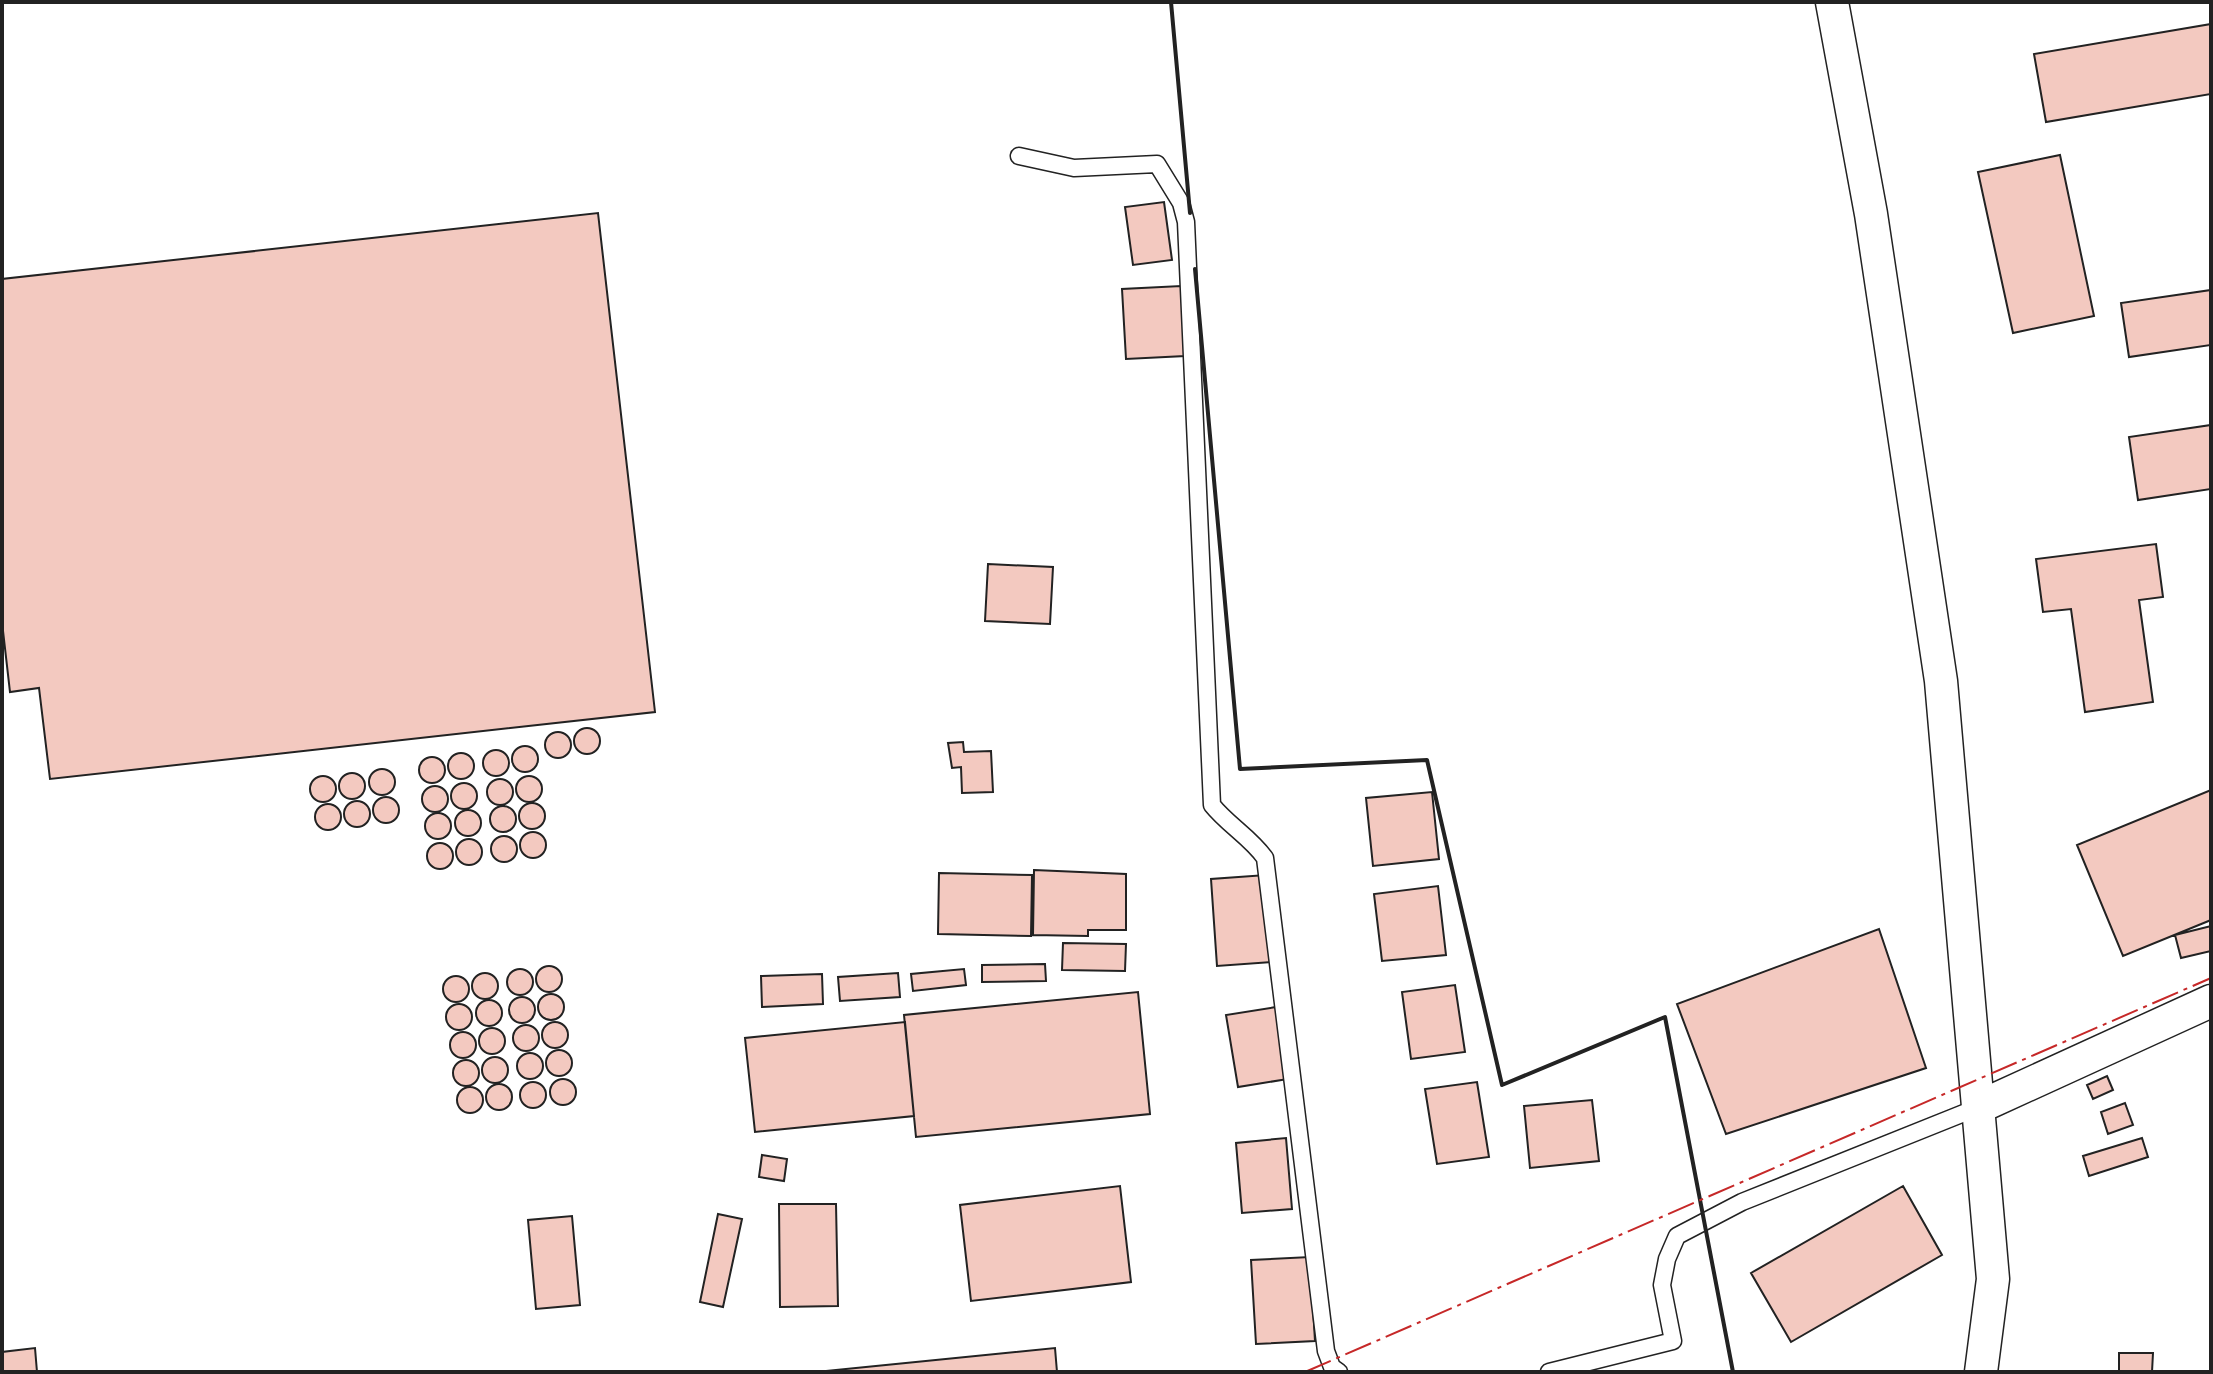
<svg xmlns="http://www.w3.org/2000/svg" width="2213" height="1374" font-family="Lato,sans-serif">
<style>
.building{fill:#f3c9c0;stroke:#222;stroke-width:2}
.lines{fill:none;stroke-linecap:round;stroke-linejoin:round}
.lane-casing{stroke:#222;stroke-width:19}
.street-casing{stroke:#222;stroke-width:35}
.lane{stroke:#fff;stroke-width:16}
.street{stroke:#fff;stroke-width:32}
.wall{stroke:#222;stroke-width:4}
.power{stroke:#c62828;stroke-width:2;stroke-dasharray:28 6 4 6;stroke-linecap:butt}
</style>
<rect width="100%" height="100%" fill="#fff"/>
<path class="building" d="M2211,24V94L2046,122L2034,54Z
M2060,155L2094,316L2013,333L1978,172Z
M1164,202L1172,260L1133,265L1125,207Z
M598,213L655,712L50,779L39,688L10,692L2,622V279Z
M1181,286L1185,356L1126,359L1122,289Z
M2211,290V345L2129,357L2121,303Z
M2211,425V489L2138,500L2129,437Z
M2156,544L2163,597L2139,600L2153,702L2085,712L2071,609L2043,612L2036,559Z
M988,564L1053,567L1050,624L985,621Z
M574 741a13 13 0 1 1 26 0a13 13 0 1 1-26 0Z
M545 745a13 13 0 1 1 26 0a13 13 0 1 1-26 0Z
M963,742L964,752L991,751L993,792L962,793L961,767L952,768L948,743Z
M512 759a13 13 0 1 1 26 0a13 13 0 1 1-26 0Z
M483 763a13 13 0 1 1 26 0a13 13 0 1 1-26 0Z
M448 766a13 13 0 1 1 26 0a13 13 0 1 1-26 0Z
M419 770a13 13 0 1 1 26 0a13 13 0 1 1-26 0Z
M369 782a13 13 0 1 1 26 0a13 13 0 1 1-26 0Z
M339 786a13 13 0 1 1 26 0a13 13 0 1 1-26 0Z
M516 789a13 13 0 1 1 26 0a13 13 0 1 1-26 0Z
M310 789a13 13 0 1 1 26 0a13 13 0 1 1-26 0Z
M487 792a13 13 0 1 1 26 0a13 13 0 1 1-26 0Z
M451 796a13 13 0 1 1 26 0a13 13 0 1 1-26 0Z
M422 799a13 13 0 1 1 26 0a13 13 0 1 1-26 0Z
M2211,790V920L2123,956L2077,845Z
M1432,792L1439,859L1373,866L1366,798Z
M373 810a13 13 0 1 1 26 0a13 13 0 1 1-26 0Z
M344 814a13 13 0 1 1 26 0a13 13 0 1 1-26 0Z
M519 816a13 13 0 1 1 26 0a13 13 0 1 1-26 0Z
M315 817a13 13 0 1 1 26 0a13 13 0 1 1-26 0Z
M490 819a13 13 0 1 1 26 0a13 13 0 1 1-26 0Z
M455 823a13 13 0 1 1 26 0a13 13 0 1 1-26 0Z
M425 826a13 13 0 1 1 26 0a13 13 0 1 1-26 0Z
M520 845a13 13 0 1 1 26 0a13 13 0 1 1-26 0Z
M491 849a13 13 0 1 1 26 0a13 13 0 1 1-26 0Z
M456 852a13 13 0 1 1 26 0a13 13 0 1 1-26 0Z
M427 856a13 13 0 1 1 26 0a13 13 0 1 1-26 0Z
M1034,870L1126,874V930H1088V936L1033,935Z
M939,873L1032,875L1031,936L938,934Z
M1266,875L1273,962L1217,966L1211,879Z
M1438,886L1446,955L1382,961L1374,894Z
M2211,926V951L2181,958L2175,935Z
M1879,929L1926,1068L1726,1134L1677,1004Z
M1063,943L1126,944L1125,971L1062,970Z
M1045,964L1046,981L982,982V965Z
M536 979a13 13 0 1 1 26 0a13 13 0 1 1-26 0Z
M964,969L966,985L913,991L911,974Z
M507 982a13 13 0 1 1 26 0a13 13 0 1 1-26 0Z
M898,973L900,997L840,1001L838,977Z
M472 986a13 13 0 1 1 26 0a13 13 0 1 1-26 0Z
M822,974L823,1004L762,1007L761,976Z
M443 989a13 13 0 1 1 26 0a13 13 0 1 1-26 0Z
M1455,985L1465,1052L1411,1059L1402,992Z
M1138,992L1150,1114L916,1137L904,1015Z
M538 1007a13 13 0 1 1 26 0a13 13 0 1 1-26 0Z
M509 1010a13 13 0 1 1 26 0a13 13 0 1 1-26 0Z
M476 1013a13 13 0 1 1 26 0a13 13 0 1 1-26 0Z
M446 1017a13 13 0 1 1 26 0a13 13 0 1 1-26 0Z
M1276,1007L1288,1079L1238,1087L1226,1015Z
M905,1022L914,1116L755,1132L745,1038Z
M542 1035a13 13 0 1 1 26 0a13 13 0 1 1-26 0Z
M513 1038a13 13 0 1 1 26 0a13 13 0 1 1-26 0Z
M479 1041a13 13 0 1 1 26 0a13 13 0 1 1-26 0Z
M450 1045a13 13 0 1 1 26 0a13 13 0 1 1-26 0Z
M546 1063a13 13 0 1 1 26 0a13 13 0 1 1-26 0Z
M517 1066a13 13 0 1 1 26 0a13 13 0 1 1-26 0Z
M482 1070a13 13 0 1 1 26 0a13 13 0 1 1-26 0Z
M453 1073a13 13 0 1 1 26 0a13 13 0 1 1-26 0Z
M2107,1076L2113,1090L2093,1099L2087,1085Z
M550 1092a13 13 0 1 1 26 0a13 13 0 1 1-26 0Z
M1477,1082L1489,1157L1437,1164L1425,1089Z
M520 1095a13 13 0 1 1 26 0a13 13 0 1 1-26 0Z
M486 1097a13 13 0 1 1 26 0a13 13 0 1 1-26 0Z
M457 1100a13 13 0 1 1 26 0a13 13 0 1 1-26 0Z
M1592,1100L1599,1161L1530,1168L1524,1106Z
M2125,1103L2133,1125L2108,1134L2101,1112Z
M1286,1138L1292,1209L1242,1213L1236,1143Z
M2142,1138L2148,1157L2089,1176L2083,1156Z
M762,1155L787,1159L784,1181L759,1177Z
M1120,1186L1131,1282L971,1301L960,1205Z
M1903,1186L1942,1255L1791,1342L1751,1273Z
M779,1204H836L838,1306L780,1307Z
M718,1214L742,1219L723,1307L700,1302Z
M572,1216L580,1305L536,1309L528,1220Z
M1310,1257L1315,1341L1256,1344L1251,1260Z
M35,1348L37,1372H2V1352Z
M1055,1348L1057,1372H816Z
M2119,1353H2153L2152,1372H2119Z"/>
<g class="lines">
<g class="lane-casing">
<path id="lane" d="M1019,156L1074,168L1157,164L1181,203L1186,222L1212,805C1228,825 1250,837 1265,858L1326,1351L1332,1367L1339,1372
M1549,1372L1673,1341L1662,1285L1667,1259L1677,1236L1742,1202L1979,1107"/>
</g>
<g class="street-casing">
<path id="street" d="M1832,2L1871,214L1941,681L1993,1279L1981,1372
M1979,1107L2211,1001"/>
</g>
<use href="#lane" class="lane"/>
<use href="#street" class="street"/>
<path class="wall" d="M1171,2L1190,213
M1195,269L1240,769L1427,760L1502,1085L1665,1017L1733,1372"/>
<path class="power" d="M1305,1372L2211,978"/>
</g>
<rect width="2213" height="1374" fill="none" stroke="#222222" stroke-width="8"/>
</svg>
